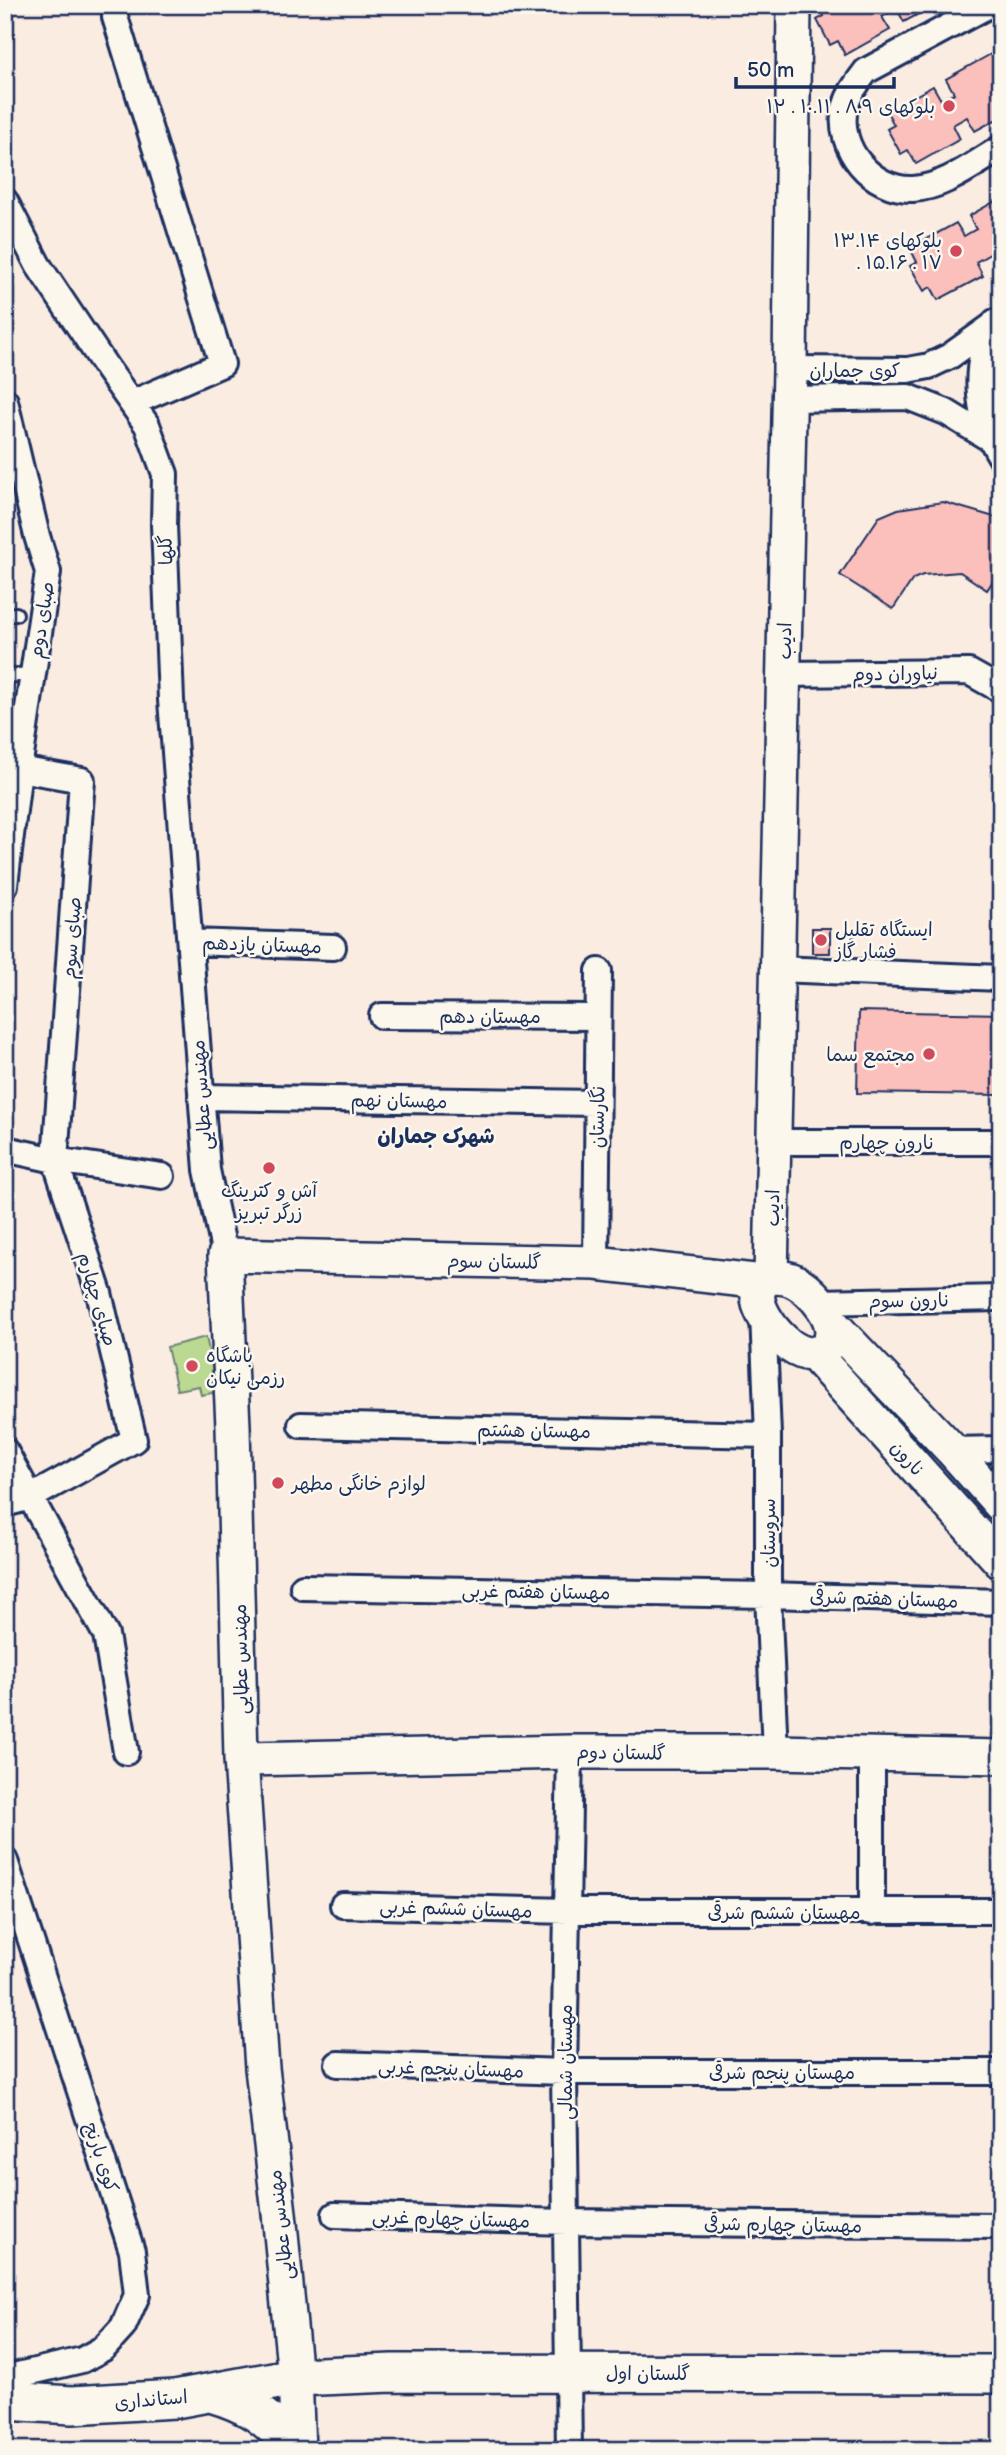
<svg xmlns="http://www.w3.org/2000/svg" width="1006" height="2455" font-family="'Balsamiq Sans','Playpen Sans Arabic',sans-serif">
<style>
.green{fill:#bcd991;stroke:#6c8478;stroke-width:2}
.building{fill:#fbbfbc;stroke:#1b2f5e;stroke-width:2}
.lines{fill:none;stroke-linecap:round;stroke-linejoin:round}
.lane-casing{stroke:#1b2f5e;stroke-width:18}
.street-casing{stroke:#1b2f5e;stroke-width:30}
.secondary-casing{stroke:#1b2f5e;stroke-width:38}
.primary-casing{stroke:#1b2f5e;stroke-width:42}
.lane{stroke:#fbf7ec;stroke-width:12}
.street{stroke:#fbf7ec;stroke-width:24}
.secondary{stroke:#fbf7ec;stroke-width:33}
.primary{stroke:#fbf7ec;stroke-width:37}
.poi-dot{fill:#d1495b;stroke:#fbf7ec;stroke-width:2.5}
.labels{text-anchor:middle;stroke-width:5;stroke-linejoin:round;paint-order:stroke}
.poi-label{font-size:19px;fill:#1b2f5e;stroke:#fbf7ec;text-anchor:end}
.street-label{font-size:19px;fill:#1b2f5e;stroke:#fbf7ec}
.neighbourhood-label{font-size:21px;font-weight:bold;fill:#1b2f5e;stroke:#fbf7ec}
</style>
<rect width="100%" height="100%" fill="#fbece2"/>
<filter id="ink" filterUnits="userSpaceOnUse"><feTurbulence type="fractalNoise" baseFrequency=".0143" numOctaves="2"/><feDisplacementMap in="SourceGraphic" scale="14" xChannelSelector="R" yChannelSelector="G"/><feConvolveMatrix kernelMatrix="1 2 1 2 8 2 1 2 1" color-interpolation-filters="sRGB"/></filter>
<g filter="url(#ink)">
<path class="green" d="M206,1337L218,1392L201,1395L199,1386L177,1390L167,1347Z"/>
<path class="building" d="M818,5H935L904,22L897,9L882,17L890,30L845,55L838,41L830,45L817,20L824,16Z
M991,54L999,68L1001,67V117L975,131L967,117L953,125L960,139L916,164L908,150L901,154L887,129L894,125L887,112L933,86L941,100L954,93L946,79Z
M1001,198V266L998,267L990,254L976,262L983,276L938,300L931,287L924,291L910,266L917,262L910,248L956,223L964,236L976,229L969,216Z
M943,502L1001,519V569L987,590L960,572L923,575L913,579L893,609L840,575L879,517L898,509Z
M812,928H830V953H812Z
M859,1011L1001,1014V1095L857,1093Z"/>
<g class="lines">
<g class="lane-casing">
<path id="lane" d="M5,615L16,614
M5,676L32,674"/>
</g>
<g class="street-casing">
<path id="street" d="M115,5V17L222,364L132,403
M989,5L866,71C857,83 849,93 845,108C836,148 872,191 913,189C945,187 974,164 1001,148
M5,201L38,265L108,370L147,425L165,474L164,525L171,700L207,1170L225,1255
M995,322C971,364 976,417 1001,457
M790,369L908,370L929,366L950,356L992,326
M790,399L908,397L946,412L990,439
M5,401L37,536L48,572L19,769L5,885
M784,674L969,672L1001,690
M190,942L333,947
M777,969L1001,978
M382,1016L598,1017
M201,1097L597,1103
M774,1142H1001
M5,1149L55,1160L162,1176
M596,1263L599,971
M817,1302L1001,1298
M763,1314L768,1435V1595L775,1752
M301,1425L768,1435
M952,1450L1001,1449
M5,1451L106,1635L126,1752
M5,1504L31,1497L134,1440L99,1293L55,1160L82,780L19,769
M303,1587L768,1595L1001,1602
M872,1754V1912
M5,1861L132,2251L137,2295L123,2327L104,2348L82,2360L5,2378
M343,1905L568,1911H1001
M338,2064L564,2072H1001
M335,2215L566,2222L1001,2226
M569,2450L564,2072L570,1752"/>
</g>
<g class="secondary-casing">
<path id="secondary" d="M771,1277L790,369L794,5
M771,1277C778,1277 785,1277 792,1280C811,1288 843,1323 828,1344C806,1377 754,1318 758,1293C759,1285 764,1281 771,1277Z
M832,1324L952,1450L1001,1505
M814,1354L1001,1562
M241,1759L570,1752H775L1001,1757
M298,2450L295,2377L279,2213L262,2068L241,1759L233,1426L225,1255L596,1263L763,1282"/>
</g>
<g class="primary-casing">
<path id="primary" d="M211,2393C249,2404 271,2418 294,2450
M5,2401L72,2405L175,2399L295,2377L393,2373L1001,2374"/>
</g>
<use href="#lane" class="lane"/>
<use href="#street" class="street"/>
<use href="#secondary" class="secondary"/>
<use href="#primary" class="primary"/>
</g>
</g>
<g class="poi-dot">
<circle cx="949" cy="106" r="7"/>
<circle cx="956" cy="251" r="7"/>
<circle cx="821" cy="940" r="7"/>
<circle cx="929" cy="1054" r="7"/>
<circle cx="269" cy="1168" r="7"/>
<circle cx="192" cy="1366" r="7"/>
<circle cx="278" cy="1483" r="7"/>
</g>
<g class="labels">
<g class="poi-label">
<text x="935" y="113">بلوکهای ۸.۹ . ۱۰.۱۱ . ۱۲</text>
<text x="942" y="247">بلوکهای ۱۳.۱۴<tspan x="942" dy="22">. ۱۵.۱۶ . ۱۷</tspan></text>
<text x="835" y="936" text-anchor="start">ایستگاه تقلیل<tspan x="835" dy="22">فشار گاز</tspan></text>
<text x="915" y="1061">مجتمع سما</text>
<text x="269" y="1197" text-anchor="middle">آش و کترینگ<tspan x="269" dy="22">زرگر تبریز</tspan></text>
<text x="206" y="1362" text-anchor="start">باشگاه<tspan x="206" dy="22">رزمی نیکان</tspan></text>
<text x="292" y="1490" text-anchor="start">لوازم خانگی مطهر</text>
</g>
<g class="street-label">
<text x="855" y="377">کوی جماران</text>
<text transform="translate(165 550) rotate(-92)" y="7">گلها</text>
<text transform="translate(41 620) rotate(-81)" y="7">صبای دوم</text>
<text transform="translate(784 641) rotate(-89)" y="7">ادیب</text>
<text transform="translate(895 673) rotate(-1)" y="7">نیاوران دوم</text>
<text transform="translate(71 938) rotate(-86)" y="7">صبای سوم</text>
<text transform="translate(262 944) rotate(2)" y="7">مهستان یازدهم</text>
<text x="490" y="1023">مهستان دهم</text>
<text transform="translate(201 1095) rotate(-94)" y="7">مهندس عطایی</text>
<text transform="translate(399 1100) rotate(1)" y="7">مهستان نهم</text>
<text transform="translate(597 1117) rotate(-89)" y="7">نگارستان</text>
<text x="887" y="1149">نارون چهارم</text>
<text transform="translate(772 1208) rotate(-89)" y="7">ادیب</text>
<text transform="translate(494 1261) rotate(1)" y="7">گلستان سوم</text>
<text transform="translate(98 1299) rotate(74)" y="7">صبای چهارم</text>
<text transform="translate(909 1300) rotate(-1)" y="7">نارون سوم</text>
<text transform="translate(534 1430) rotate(1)" y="7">مهستان هشتم</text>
<text transform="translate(908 1458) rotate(48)" y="7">نارون</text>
<text transform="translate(768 1533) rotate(-90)" y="7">سروستان</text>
<text transform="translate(536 1591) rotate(1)" y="7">مهستان هفتم غربی</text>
<text transform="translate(884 1598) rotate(2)" y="7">مهستان هفتم شرقی</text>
<text transform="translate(240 1659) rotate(-91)" y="7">مهندس عطایی</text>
<text transform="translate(621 1752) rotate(1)" y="7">گلستان دوم</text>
<text transform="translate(456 1908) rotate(2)" y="7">مهستان ششم غربی</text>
<text x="784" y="1919">مهستان ششم شرقی</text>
<text transform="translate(565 2062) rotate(-90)" y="7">مهستان شمالی</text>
<text transform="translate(451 2068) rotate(2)" y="7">مهستان پنجم غربی</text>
<text x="782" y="2079">مهستان پنجم شرقی</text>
<text transform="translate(102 2157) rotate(72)" y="7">کوی بارنج</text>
<text transform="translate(451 2218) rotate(2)" y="7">مهستان چهارم غربی</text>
<text transform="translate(783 2224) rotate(1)" y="7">مهستان چهارم شرقی</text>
<text transform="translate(280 2225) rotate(-96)" y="7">مهندس عطایی</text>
<text x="648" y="2380">گلستان اول</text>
<text transform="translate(151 2399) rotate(-5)" y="7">استاندارى</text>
</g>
<g class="neighbourhood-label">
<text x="436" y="1143">شهرک جماران</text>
</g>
</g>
<rect width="1006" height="2455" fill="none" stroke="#fbf7ec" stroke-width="28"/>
<rect x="14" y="14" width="978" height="2427" fill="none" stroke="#1b2f5e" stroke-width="2.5" filter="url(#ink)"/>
<path d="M736 77v10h158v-10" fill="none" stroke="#1b2f5e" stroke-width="3.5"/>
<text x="747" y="77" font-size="21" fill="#1b2f5e" stroke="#fbf7ec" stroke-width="5" paint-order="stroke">50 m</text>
</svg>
